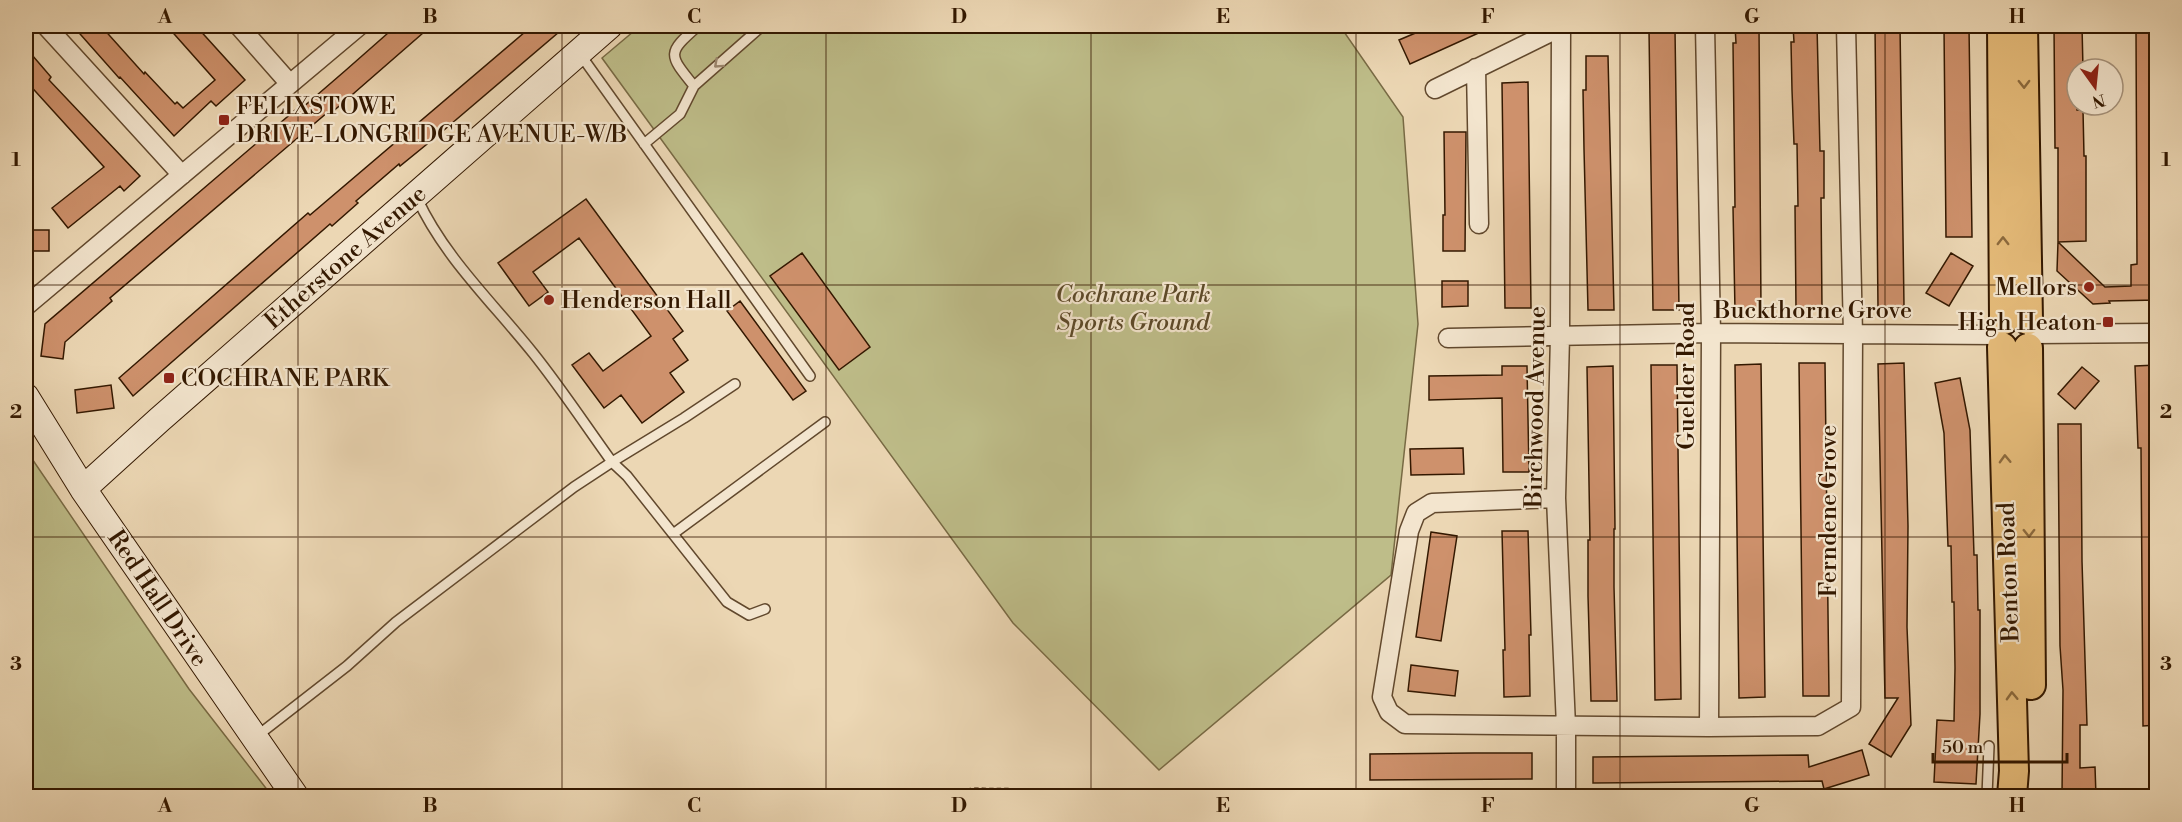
<svg xmlns="http://www.w3.org/2000/svg" width="2182" height="822" font-family="'Libre Bodoni',serif">
<style>
.green{fill:#bebd89;stroke:#786a44;stroke-width:1.5}
.building{fill:#ce916c;stroke:#331800;stroke-width:1.5}
.lines{fill:none;stroke-linecap:round;stroke-linejoin:round}
.lane-casing{stroke:#61482d;stroke-width:12}
.street-casing{stroke:#61482d;stroke-width:21}
.secondary-casing{stroke:#331800;stroke-width:28}
.primary-casing{stroke:#331800;stroke-width:32}
.path{stroke:#331800;stroke-width:3;stroke-dasharray:4.5 3;stroke-linecap:butt}
.lane{stroke:#f3e5ce;stroke-width:9}
.street{stroke:#f3e5ce;stroke-width:18}
.secondary{stroke:#f3e5ce;stroke-width:26}
.primary{stroke:#e6bc7a;stroke-width:28}
.oneway{stroke:#9d8971}
.oneway2{stroke:#8c6a3d}
.grid{fill:none;stroke:#331800;stroke-width:1.5;stroke-opacity:0.55}
.poi-dot{fill:#8f2418;stroke:#f3e5ce;stroke-width:2}
.labels{text-anchor:middle;stroke-width:4.5;stroke-linejoin:round;paint-order:stroke}
.poi-label{font-size:24px;fill:#331800;stroke:#f3e5ce;text-anchor:start}
.street-label{font-size:24px;fill:#331800;stroke:#f3e5ce}
.park-label{font-size:24px;font-style:italic;fill:#5d4a29;stroke:#f3e5ce}
.neatline{fill:none;stroke:#331800;stroke-width:2}
.grid-label{font-size:20px;text-anchor:middle;font-weight:bold;fill:#331800}
</style>
<rect width="100%" height="100%" fill="#ecd7b4"/>
<filter id="stains"><feTurbulence type="fractalNoise" baseFrequency=".00333" numOctaves="4"/><feColorMatrix values="0 0 0 0 .2 0 0 0 0 .09 0 0 0 0 .02 0 0 0 .5 -.17"/></filter>
<radialGradient id="worn" r=".72"><stop offset=".6" stop-color="#630" stop-opacity="0"/><stop offset="1" stop-color="#630" stop-opacity=".3"/></radialGradient>
<path class="green" d="M640,26H1340L1403,117L1418,324L1391,575L1159,770L1013,623L602,58Z
M26,450L189,689L272,796H26Z"/>
<path class="building" d="M73,26H101L144,74L145,72L175,104L177,102L183,108L215,80L167,26H196L245,80L216,106L211,101L174,136L120,77L119,78Z
M396,26H431L330,114L328,112L110,298L112,301L65,342L63,359L41,356L45,324L300,106L302,108L346,70Z
M532,26H566L437,136L400,166L399,164L356,201L358,203L332,226L330,224L133,396L119,378L308,213L310,215Z
M1432,26H1494L1410,64L1399,40Z
M1735,26H1759L1761,310L1735,311L1733,207H1735L1733,43H1736Z
M1793,26H1817L1820,151H1824V198H1821L1822,309H1796L1795,206H1798L1797,144H1794L1792,90L1791,42H1794Z
M1875,26H1900L1904,306L1878,307Z
M2054,26H2082L2083,69H2077V110H2083L2084,156H2086V241L2058,242V148H2055Z
M1944,27H1969L1972,237H1946Z
M2136,29H2157V300L2109,301L2110,303L2093,304L2057,271L2058,242L2105,287L2131,286V265L2137,264Z
M1649,30H1675L1679,310H1653Z
M26,48L51,77L49,80L140,176L124,191L120,186L68,228L52,208L104,167L26,81Z
M1586,56H1608L1614,310H1588L1584,149L1583,90H1586Z
M1528,82L1531,308H1505L1502,83Z
M1444,132H1466L1465,251H1443V215H1445Z
M586,199L683,331L673,339L688,360L670,373L684,392L642,423L621,395L604,408L572,365L589,353L603,371L651,336L579,238L533,272L548,292L529,306L498,263Z
M26,230H49V251H26Z
M802,253L870,347L839,370L770,276Z
M1951,253L1973,266L1949,306L1926,293Z
M1442,281H1468V306L1442,307Z
M740,301L806,391L793,400L727,311Z
M1799,363H1825L1829,696H1803Z
M1904,363L1908,526L1907,627L1911,725L1891,757L1869,744L1898,698H1885L1878,364Z
M1761,364L1765,697L1739,698L1735,365Z
M1651,365H1677L1681,699L1655,700Z
M2157,365V725L2143,726L2141,448H2138L2135,366Z
M1502,366H1527L1529,472H1503L1502,398L1429,400V376L1502,375Z
M1613,366L1615,529H1614V587L1617,701H1591L1588,596V540H1590L1587,367Z
M2082,367L2099,381L2075,409L2058,394Z
M1960,378L1970,430L1974,555H1977L1978,610H1980V714L1976,784L1934,782L1937,720L1954,721L1955,668L1954,602H1952L1951,546H1948L1944,433L1935,383Z
M111,385L114,408L77,413L75,390Z
M2058,424H2081L2082,561L2087,725H2080V768L2095,767L2096,796H2062L2063,690L2060,646Z
M1463,448L1464,474L1411,475L1410,449Z
M1502,531H1528L1531,635H1529L1530,696L1504,697L1503,650H1505Z
M1431,532L1457,536L1441,641L1416,637Z
M1411,665L1458,671L1455,696L1408,691Z
M1862,750L1869,775L1824,789L1822,781L1593,783V757L1808,755L1809,767Z
M1474,753H1532V779L1370,780V754Z"/>
<g class="lines">
<g class="lane-casing">
<path id="lane" d="M580,54L810,376
M694,86C668,54 667,53 698,26
M644,144L680,114L694,86L762,26
M417,198C444,257 493,303 533,353C561,388 586,426 612,462L684,418L735,384
M673,534L825,422
M257,736L347,666L396,622L574,487L612,462L627,476L727,602L749,615L765,609
M1932,796H1941
M1987,796L1989,746"/>
</g>
<g class="street-casing">
<path id="street" d="M46,26L182,175
M239,26L290,84
M1561,26L1560,336L1556,498L1566,726V789
M1705,26L1711,333L1709,727
M1476,68L1479,224
M1435,89L1563,26
M26,306L359,26
M2034,334L2156,333
M1448,338L1711,333L1997,335
M1556,498L1432,503L1416,513L1409,531L1382,697L1389,712L1405,724L1709,727L1818,726L1851,707L1853,335L1846,26"/>
</g>
<g class="secondary-casing">
<path id="secondary" d="M26,397L83,489L295,796
M83,489L159,420L609,26"/>
</g>
<g class="primary-casing">
<path id="primary" d="M2002,26L2004,320
M2023,26L2028,320
M2002,347L2014,771L2012,796
M2028,348L2031,685"/>
</g>
<path class="path" d="M907,796L973,789L1170,791L1347,796"/>
<use href="#lane" class="lane"/>
<use href="#street" class="street"/>
<use href="#secondary" class="secondary"/>
<use href="#primary" class="primary"/>
</g>
<defs><path id="oneway-chevron" d="M-2-3.5L2.5 0L-2 3.5" fill="none" stroke-width="1.6" stroke-linecap="round" stroke-linejoin="round" transform="scale(1.5)"/></defs>
<use class="oneway" href="#oneway-chevron" transform="translate(718 64) rotate(138)"/>
<g class="oneway2">
<use href="#oneway-chevron" transform="translate(2024 84) rotate(89)"/>
<use href="#oneway-chevron" transform="translate(2003 241) rotate(-90)"/>
<use href="#oneway-chevron" transform="translate(2005 459) rotate(-92)"/>
<use href="#oneway-chevron" transform="translate(2029 533) rotate(89)"/>
<use href="#oneway-chevron" transform="translate(2012 696) rotate(-92)"/>
</g>
<path class="grid" d="M298,26V796M562,26V796M826,26V796M1091,26V796M1356,26V796M1620,26V796M1885,26V796M26,285H2156M26,537H2156"/>
<g class="poi-dot">
<rect x="218" y="114" width="12" height="12" rx="3"/>
<circle cx="2089" cy="287" r="6"/>
<circle cx="549" cy="300" r="6"/>
<rect x="2102" y="316" width="12" height="12" rx="3"/>
<rect x="163" y="372" width="12" height="12" rx="3"/>
</g>
<g class="labels">
<g class="poi-label">
<text x="236" y="114">FELIXSTOWE<tspan x="236" dy="28">DRIVE-LONGRIDGE AVENUE-W/B</tspan></text>
<text x="2077" y="295" text-anchor="end">Mellors</text>
<text x="561" y="308">Henderson Hall</text>
<text x="2096" y="330" text-anchor="end">High Heaton</text>
<text x="181" y="386">COCHRANE PARK</text>
</g>
<g class="street-label">
<text transform="translate(345 257) rotate(-41)" y="8">Etherstone Avenue</text>
<text x="1813" y="318">Buckthorne Grove</text>
<text transform="translate(1686 376) rotate(-90)" y="8">Guelder Road</text>
<text transform="translate(1535 407) rotate(-89)" y="8">Birchwood Avenue</text>
<text transform="translate(1828 511) rotate(-90)" y="8">Ferndene Grove</text>
<text transform="translate(2008 572) rotate(-92)" y="8">Benton Road</text>
<text transform="translate(158 598) rotate(56)" y="8">Red Hall Drive</text>
</g>
<g class="park-label">
<text x="1133" y="302">Cochrane Park<tspan x="1133" dy="28">Sports Ground</tspan></text>
</g>
</g>
<rect width="2182" height="822" fill="none" stroke="#ecd7b4" stroke-width="66"/>
<g transform="translate(2095 87) rotate(165)"><circle r="28" fill="#f3e5ce" stroke="#a6937c" stroke-width="1.5"/>
<path d="M0-4.5L10 22L0 15L-10 22Z" fill="#8f2418"/>
<text y="-9" font-size="16" font-weight="bold" text-anchor="middle" fill="#331800">N</text>
</g>
<path d="M1933 753v9h134v-9" fill="none" stroke="#331800" stroke-width="3"/>
<text x="1942" y="753" font-size="18" fill="#331800" stroke="#f3e5ce" stroke-width="4.5" paint-order="stroke">50 m</text>
<rect x="33" y="33" width="2116" height="756" class="neatline"/>
<g class="grid-label">
<text x="165" y="23">A</text>
<text x="430" y="23">B</text>
<text x="694" y="23">C</text>
<text x="959" y="23">D</text>
<text x="1223" y="23">E</text>
<text x="1488" y="23">F</text>
<text x="1752" y="23">G</text>
<text x="2017" y="23">H</text>
<text x="16" y="166">1</text>
<text x="2166" y="166">1</text>
<text x="16" y="418">2</text>
<text x="2166" y="418">2</text>
<text x="16" y="670">3</text>
<text x="2166" y="670">3</text>
<text x="165" y="812">A</text>
<text x="430" y="812">B</text>
<text x="694" y="812">C</text>
<text x="959" y="812">D</text>
<text x="1223" y="812">E</text>
<text x="1488" y="812">F</text>
<text x="1752" y="812">G</text>
<text x="2017" y="812">H</text>
</g>
<rect width="100%" height="100%" filter="url(#stains)"/>
<rect width="100%" height="100%" fill="url(#worn)"/>
</svg>
